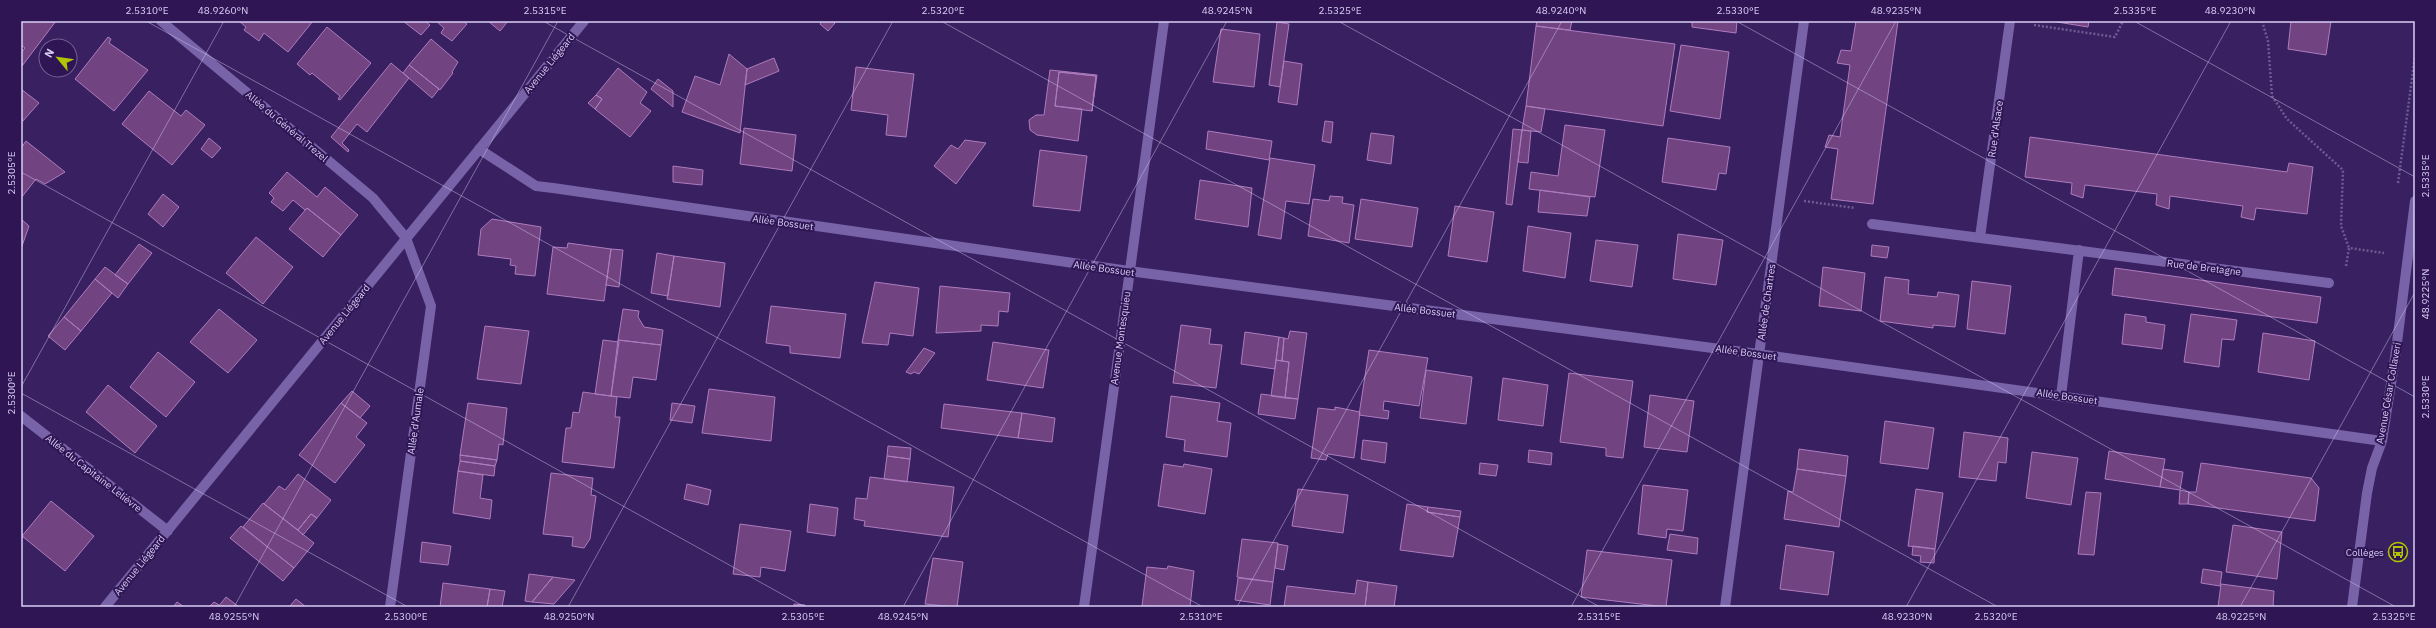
<svg xmlns="http://www.w3.org/2000/svg" width="2436" height="628" font-family="'IBM Plex Sans',sans-serif">
<style>
.building{fill:#714380;stroke:#ad7cbe}
.lines{fill:none;stroke-linecap:round;stroke-linejoin:round}
.path{stroke:#6f5b93;stroke-width:2.5;stroke-dasharray:2 2;stroke-linecap:butt}
.minor{stroke:#7862a8;stroke-width:10}
.ticks{fill:none;stroke:#d8cef5;stroke-width:1;stroke-opacity:0.45}
.labels{text-anchor:middle;stroke-width:4;stroke-linejoin:round;paint-order:stroke}
.street-label{font-size:10px;fill:#d8cef5;stroke:#2f1554}
.poi-label{font-size:10px;fill:#d8cef5;stroke:#2f1554;text-anchor:end}
.neatline{fill:none;stroke:#d8cef5;stroke-width:1.5}
.ticks-label{font-size:10px;text-anchor:middle;fill:#d8cef5}
</style>
<rect width="100%" height="100%" fill="#392060"/>
<path class="building" d="M21,21H56L22,66L21,53L25,48L21,45Z
M239,21H313L288,52L264,33L259,41L244,30L246,27Z
M403,21H425L430,25L421,35Z
M436,21H463L467,24L452,41L441,33L444,28Z
M488,21H508L500,31Z
M822,21H833L835,23L828,31L820,24Z
M1537,21H1572L1570,30L1536,26Z
M1692,21H1737L1736,33L1692,27Z
M1856,21H1898L1873,204L1831,199L1838,149L1825,147L1829,135L1840,137L1850,65L1837,63L1841,50L1851,51Z
M2051,21H2089L2088,27Z
M2291,21H2331L2326,55L2288,49Z
M1277,22L1289,24L1280,87L1269,85Z
M1536,26L1675,44L1663,126L1526,106Z
M327,27L371,63L340,100L338,99L340,96L312,73L310,75L297,64Z
M1221,29L1260,34L1254,87L1213,82Z
M108,37L111,39L109,43L148,70L114,111L75,79Z
M431,39L458,62L452,72L453,73L440,90L409,65Z
M1681,45L1729,52L1720,119L1670,111Z
M729,54L747,69L740,133L682,112L695,76L720,85Z
M774,58L779,71L745,85L747,69Z
M1284,61L1302,64L1297,105L1278,102Z
M391,63L409,78L367,132L357,124L342,143L349,150L348,152L331,137Z
M409,65L439,89L432,98L403,73Z
M856,67L914,74L906,137L886,135L888,115L851,110Z
M618,68L647,92L640,103L651,111L630,137L595,109L602,99L596,95Z
M1050,70L1097,75L1092,111L1096,76L1059,72L1055,106L1082,109L1078,141L1037,135L1030,130L1029,120L1036,115H1044Z
M1059,72L1096,76L1092,111L1055,106Z
M658,79L673,91V107L651,89Z
M21,89L39,103L21,123Z
M149,91L181,116L186,110L205,125L172,165L122,124Z
M596,95L602,99L595,109L588,103Z
M1526,106L1545,109L1541,132L1522,130Z
M1325,121L1333,122L1331,143L1322,141Z
M1565,125L1605,130L1595,197L1529,189L1531,172L1558,176Z
M744,128L796,135L792,171L740,164Z
M1513,129L1522,130L1512,205L1506,204Z
M1522,130L1531,131L1528,163L1518,162Z
M1208,131L1272,141L1269,160L1206,149Z
M1371,133L1394,136L1391,164L1367,160Z
M2030,137L2287,172L2289,163L2313,167L2307,214L2256,208L2254,220L2241,217L2243,206L2170,196L2169,209L2156,205L2157,194L2085,185L2083,198L2071,194L2072,183L2025,177Z
M209,138L221,148L212,158L201,149Z
M1668,138L1730,147L1726,174L1719,173L1716,190L1662,182Z
M965,140L986,143L956,184L934,166L951,145L958,149Z
M26,141L65,172L45,184L36,179L21,198V148Z
M1040,150L1087,156L1080,211L1033,206Z
M1270,158L1315,165L1309,204L1286,201L1281,239L1258,235Z
M673,166L703,170L702,185L673,182Z
M287,172L317,197L325,187L358,215L341,235L307,208L305,210L293,200L283,211L271,202L274,198L269,193Z
M1200,180L1252,188L1248,227L1195,219Z
M1540,190L1590,197L1587,216L1538,212Z
M163,194L179,207L163,227L148,214Z
M1330,196L1343,197L1342,203L1354,205L1349,243L1308,236L1313,199L1329,201Z
M1361,199L1418,208L1412,247L1355,239Z
M1455,206L1494,212L1487,262L1448,256Z
M307,208L341,235L323,257L289,229Z
M21,219L29,226L22,246L21,245Z
M492,219L541,227L535,276L515,274L516,266L510,265L511,259L478,255L481,229Z
M1528,226L1571,233L1565,278L1523,271Z
M1678,234L1723,240L1716,285L1673,279Z
M256,237L293,267L263,304L226,273Z
M1596,240L1638,245L1632,287L1590,281Z
M568,243L611,249L604,301L547,294L553,247L567,248Z
M139,244L152,253L128,284L115,275Z
M1872,245L1889,247L1887,258L1871,256Z
M611,249L623,250L619,287L606,285Z
M657,253L674,256L668,296L651,293Z
M674,256L725,263L720,307L667,299Z
M105,267L128,284L118,298L95,279Z
M1823,267L1865,273L1861,311L1819,306Z
M2115,268L2321,297L2317,323L2112,295Z
M1885,277L1909,280L1908,294L1937,297L1938,292L1959,295L1955,327L1933,325V328L1880,321Z
M95,279L112,293L81,331L64,317Z
M1972,281L2011,286L2005,334L1967,329Z
M875,282L919,288L913,336L890,333L888,345L862,343Z
M940,286L1010,293L1008,312L999,311L998,326L981,325V331L936,333Z
M771,306L846,314L840,358L790,353V346L766,343Z
M219,309L257,340L228,373L190,342Z
M623,309L639,311L638,317L644,327L663,330L661,345L618,340Z
M2125,314L2146,317V322L2165,325L2162,349L2122,344Z
M2191,314L2237,320L2234,340L2222,339L2219,367L2184,362Z
M64,317L81,331L65,350L48,336Z
M1181,325L1211,329L1209,344L1222,345L1216,388L1173,383Z
M485,326L529,331L521,384L477,379Z
M1290,331L1307,333L1298,399L1285,398L1289,362L1282,361L1284,338L1288,339Z
M1245,332L1279,337L1275,369L1241,364Z
M2263,333L2315,341L2309,380L2258,372Z
M1279,337L1284,338L1282,361L1276,360Z
M603,340L619,342L611,396L595,394Z
M618,340L661,345L656,380L633,377L630,398L611,396Z
M993,342L1049,350L1043,388L987,380Z
M924,348L935,353L919,374L914,372L911,374L906,372Z
M1369,350L1428,358L1419,406L1384,401L1383,410L1389,411L1388,419L1359,415Z
M158,352L195,382L166,417L130,387Z
M1276,360L1289,362L1285,398L1271,396Z
M1426,370L1472,377L1466,424L1420,418Z
M1569,373L1633,381L1623,458L1606,456V448L1560,442Z
M1503,378L1548,385L1543,426L1498,420Z
M108,385L157,426L135,453L86,412Z
M709,389L775,397L771,441L702,433Z
M352,391L370,406L360,418L341,403Z
M583,392L617,397L615,417H620L614,468L562,462L566,428H571L573,412L579,413Z
M1261,394L1298,399L1295,419L1258,414Z
M1650,395L1694,401L1687,452L1644,447Z
M1171,396L1220,403L1217,421L1231,423L1227,457L1184,451L1185,440L1166,437Z
M341,403L367,423L356,437L365,445L335,483L299,455Z
M468,403L507,408L503,445L499,444L497,460L460,455Z
M672,403L695,406L692,423L670,420Z
M944,404L1022,413L1018,438L941,428Z
M1335,407L1360,412L1354,458L1328,454L1326,460L1311,458L1318,408L1335,410Z
M1022,413L1055,418L1052,442L1018,438Z
M1885,421L1934,428L1928,469L1880,463Z
M1964,432L2008,438L2006,463L1998,462L1996,481L1959,477Z
M1363,440L1387,443L1385,463L1361,459Z
M888,446L911,448L910,459L887,456Z
M1799,449L1848,456L1846,476L1797,469Z
M1529,450L1552,453L1551,465L1528,462Z
M2109,451L2165,459L2160,487L2105,479Z
M2032,452L2078,458L2071,505L2026,498Z
M460,455L497,460L495,466L460,461Z
M887,456L910,459L907,482L884,479Z
M460,461L495,466L494,476L458,471Z
M1480,463L1498,465L1496,476L1479,474Z
M2201,463L2311,478L2319,488L2315,521L2188,504L2189,492H2196Z
M1164,464L1183,467L1184,464L1212,469L1205,514L1158,506Z
M1797,469L1846,476L1839,527L1784,519L1788,491L1793,492Z
M2163,469L2183,472L2180,490L2160,487Z
M458,471L483,475L480,498L492,500L490,519L453,513Z
M551,473L593,478L591,495L596,496L590,539L584,548L572,546L573,537L543,534Z
M298,474L331,500L317,518L311,514L298,530L264,504L279,486L285,490Z
M870,477L954,487L948,537L864,526L865,521L854,519L856,498L867,499Z
M687,484L711,490L708,505L684,499Z
M1643,485L1688,490L1683,531L1667,529L1666,538L1638,534Z
M1298,489L1348,495L1343,533L1292,526Z
M1916,489L1943,493L1935,549L1908,546Z
M2180,490L2189,492L2188,504H2179Z
M2086,492L2101,493L2094,555L2078,554Z
M51,501L94,536L65,571L22,536Z
M263,503L314,543L294,568L243,527Z
M810,504L838,508L835,536L807,532Z
M1407,504L1428,507L1427,512L1460,517L1453,557L1400,550Z
M1428,507L1461,511L1460,517L1427,512Z
M311,514L317,518L303,535L298,530Z
M740,524L791,531L785,571L761,567L760,577L733,574Z
M2233,525L2282,532L2277,579L2226,572Z
M241,526L294,568L283,581L230,538Z
M1670,534L1698,538L1697,554L1667,550Z
M1242,539L1278,543L1273,582L1237,577Z
M422,542L451,546L448,565L420,562Z
M1278,544L1288,546L1284,570L1275,568Z
M1786,545L1834,552L1828,595L1780,589Z
M1913,546L1935,549L1934,563L1920,562L1921,556L1912,555Z
M1587,550L1672,560L1666,607L1581,597Z
M933,558L963,562L957,607L925,604Z
M1168,566L1194,571L1190,607L1142,606L1147,567L1167,569Z
M2203,569L2222,572L2220,586L2201,583Z
M529,574L553,577L532,602L525,601Z
M553,577L575,580L554,604L532,602Z
M1238,578L1273,582L1270,605L1235,600Z
M1357,580L1368,582L1365,607H1284L1287,586L1355,594Z
M1368,582L1397,586L1394,607H1365Z
M443,583L490,589L487,607H440Z
M2221,584L2274,591L2273,607H2218Z
M490,589L505,591L502,607H487Z
M226,597L239,607H218Z
M296,599L306,607H289Z
M177,602L184,607H173Z
M214,602L219,605L218,607L210,606Z
M794,604L805,605V607H794Z"/>
<g class="lines">
<path class="path" d="M2262,21L2268,41L2272,96L2287,119L2343,170L2341,226L2349,248
M2034,25L2115,37L2123,21
M2398,183L2415,56
M1804,201L1855,208
M2346,266L2349,248L2384,253"/>
<path class="minor" d="M161,21L373,198L406,238L431,306L390,607
M479,149L536,186L553,188L1129,271L1758,354L2382,441
M1872,224L2329,283
M1980,237L2010,21
M2061,396L2079,250
M21,416L168,531
M105,607L584,21
M1084,607L1164,21
M1725,607L1804,21
M2352,607L2367,493L2372,468L2382,441L2395,358L2415,201"/>
</g>
<path class="ticks" d="M146,21L1203,607M543,21L1600,607M941,21L1998,607M1338,21L2396,607M1736,21L2415,397M2134,21L2415,177M21,172L805,607M21,387L224,21M21,393L408,607M234,607L558,21M568,607L893,21M903,607L1227,21M1237,607L1562,21M1571,607L1896,21M1906,607L2231,21M2240,607L2415,292"/>
<defs>
<g id="bus-ring" transform="scale(1)"><circle r="9.5" fill="#2f1554" stroke="#afc504" stroke-width="1.5"/><path d="M-5-6H5V4H4V6H2V4H-2V6H-4V4H-5ZM-3.5-4V0h7V-4ZM-3.5 1.2v1.5H-2V1.2ZM2 1.2v1.5H3.5V1.2Z" fill="#afc504"/></g>
</defs>
<g fill-rule="evenodd">
<use href="#bus-ring" x="2398" y="552"/>
</g>
<g class="labels">
<g class="street-label">
<text transform="translate(549 63) rotate(-51)" y="4">Avenue Liégeard</text>
<text transform="translate(287 126) rotate(40)" y="4">Allée du Général Trezel</text>
<text transform="translate(1995 129) rotate(-82)" y="4">Rue d'Alsace</text>
<text transform="translate(783 222) rotate(8)" y="4">Allée Bossuet</text>
<text transform="translate(2204 267) rotate(7)" y="4">Rue de Bretagne</text>
<text transform="translate(1104 268) rotate(8)" y="4">Allée Bossuet</text>
<text transform="translate(1766 302) rotate(-82)" y="4">Allée de Chartres</text>
<text transform="translate(1425 310) rotate(7)" y="4">Allée Bossuet</text>
<text transform="translate(344 314) rotate(-51)" y="4">Avenue Liégeard</text>
<text transform="translate(1120 338) rotate(-82)" y="4">Avenue Montesquieu</text>
<text transform="translate(1746 352) rotate(8)" y="4">Allée Bossuet</text>
<text transform="translate(2388 393) rotate(-80)" y="4">Avenue César Collaveri</text>
<text transform="translate(2067 396) rotate(8)" y="4">Allée Bossuet</text>
<text transform="translate(415 421) rotate(-82)" y="4">Allée d'Aumale</text>
<text transform="translate(94 473) rotate(38)" y="4">Allée du Capitaine Lelièvre</text>
<text transform="translate(139 565) rotate(-51)" y="4">Avenue Liégeard</text>
</g>
<g class="poi-label">
<text x="2384" y="556">Collèges</text>
</g>
</g>
<rect width="2436" height="628" fill="none" stroke="#2f1554" stroke-width="44"/>
<g transform="translate(58 58) rotate(299)"><circle r="19" fill="#2f1554" stroke="#735f94"/>
<path d="M0-3L7 15L0 10L-7 15Z" fill="#afc504"/>
<text y="-6" font-size="11" font-weight="bold" text-anchor="middle" fill="#d8cef5">N</text>
</g>
<rect x="22" y="22" width="2392" height="584" class="neatline"/>
<g class="ticks-label">
<text x="147" y="14">2.5310°E</text>
<text x="223" y="14">48.9260°N</text>
<text x="545" y="14">2.5315°E</text>
<text x="943" y="14">2.5320°E</text>
<text x="1227" y="14">48.9245°N</text>
<text x="1340" y="14">2.5325°E</text>
<text x="1561" y="14">48.9240°N</text>
<text x="1738" y="14">2.5330°E</text>
<text x="1896" y="14">48.9235°N</text>
<text x="2135" y="14">2.5335°E</text>
<text x="2230" y="14">48.9230°N</text>
<text transform="translate(11 173) rotate(-90)" y="4">2.5305°E</text>
<text transform="translate(2425 176) rotate(-90)" y="4">2.5335°E</text>
<text transform="translate(2425 294) rotate(-90)" y="4">48.9225°N</text>
<text transform="translate(11 393) rotate(-90)" y="4">2.5300°E</text>
<text transform="translate(2425 397) rotate(-90)" y="4">2.5330°E</text>
<text x="234" y="620">48.9255°N</text>
<text x="406" y="620">2.5300°E</text>
<text x="569" y="620">48.9250°N</text>
<text x="803" y="620">2.5305°E</text>
<text x="903" y="620">48.9245°N</text>
<text x="1201" y="620">2.5310°E</text>
<text x="1599" y="620">2.5315°E</text>
<text x="1907" y="620">48.9230°N</text>
<text x="1996" y="620">2.5320°E</text>
<text x="2241" y="620">48.9225°N</text>
<text x="2394" y="620">2.5325°E</text>
</g>
</svg>
